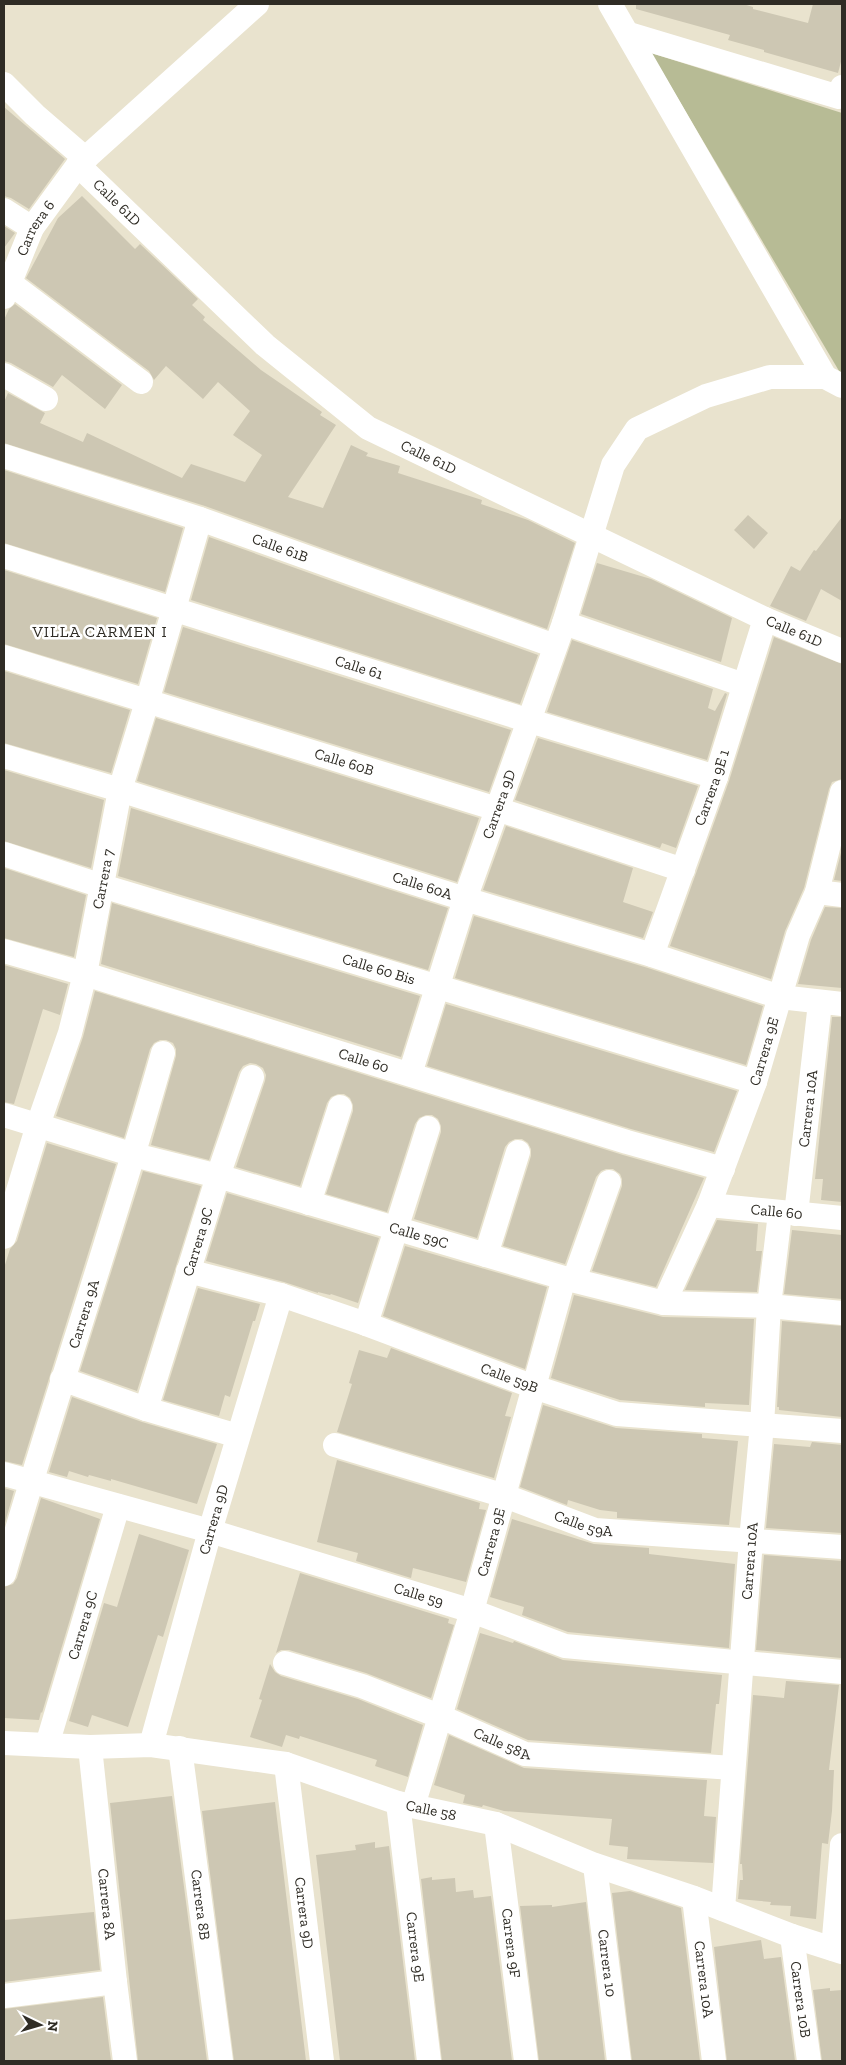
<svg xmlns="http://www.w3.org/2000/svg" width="846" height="2065" font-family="'Zilla Slab',serif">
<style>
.green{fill:#b7bb95}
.building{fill:#cdc7b3}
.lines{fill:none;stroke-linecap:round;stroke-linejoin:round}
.minor{stroke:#fff;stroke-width:24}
.labels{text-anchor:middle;stroke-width:5;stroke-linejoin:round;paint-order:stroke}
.street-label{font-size:15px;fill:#2f2c25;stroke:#fff}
.neighbourhood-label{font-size:16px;letter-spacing:1px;fill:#2f2c25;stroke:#fff}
</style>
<rect width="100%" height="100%" fill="#e9e3ce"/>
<path class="green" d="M651,53L842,113V376Z"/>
<path class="building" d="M636,4H743L753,7V9L808,23L813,4H842V58L838,73L764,52V50L728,40L730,35L636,9Z
M4,107L65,159L29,209L11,198L4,196Z
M82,196L135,249L140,244L198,299L192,305L205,317L203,320L261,370L322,412L320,415L336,425L288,497L323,508L351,445L368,453L366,456L400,466L398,473L482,500L481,504L528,520L575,543L547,629L205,506L4,443V402L8,393L45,413L40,423L83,442L87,433L182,478L191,464L245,482L262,455L233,435L250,411L218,382L203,399L166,366L154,380L149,371L26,278L58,218Z
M4,226L15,233L4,248Z
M15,304L122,385L105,409L62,375L53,387L11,363L4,361V320L9,309Z
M4,470L183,528L165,592L4,543Z
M748,515L768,533L754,549L734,530Z
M842,517V601L821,589L806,621L770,606L791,566L800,571L814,550L816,551Z
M209,537L538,655L520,704L191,600Z
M597,563L651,579L732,618L721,662L581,614Z
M4,570L157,618L138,684L4,644Z
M183,627L511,730L489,792L164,692Z
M774,637L842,664V779L832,782L829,789L804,888L785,931L771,979L670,946L729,781Z
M572,640L713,689L708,708L715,711L725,693L727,694L707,760L547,712Z
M4,671L130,710L111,773L4,743Z
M156,718L479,818L457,882L137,781Z
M538,738L698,786L676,848L662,843L660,848L515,800Z
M4,770L104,800L91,868L4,841Z
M131,808L448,908L428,970L118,876Z
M506,826L633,868L623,902L653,912L643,938L483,890Z
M842,849V881L834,880Z
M4,868L86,895L74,957L4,938Z
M112,903L420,996L401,1057L101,964Z
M825,907L842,908V988L798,984L811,940Z
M474,916L648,968L763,1006L746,1065L455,978Z
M4,965L68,984L60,1015L43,1009L14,1104L4,1102Z
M95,991L623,1155L704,1178L656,1287L592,1271L622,1186V1179L620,1174L613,1169H606L601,1171L596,1177L565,1264L503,1246L531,1156V1149L528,1143L522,1139H515L509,1142L505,1147L477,1238L414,1219L441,1132V1126L438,1119L432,1115H426L419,1118L415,1124L387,1212L326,1194L353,1111V1105L350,1098L344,1094H338L331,1097L327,1103L300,1186L236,1167L265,1081L266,1075L263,1068L256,1064L250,1063L243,1066L239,1072L209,1160L151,1145L176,1056V1049L173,1043L166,1040H160L154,1043L150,1049L124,1138L56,1116L83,1037Z
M446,1004L737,1091L714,1152L631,1129L427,1066Z
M832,1017H842V1202L821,1200L823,1179H815Z
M47,1143L116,1164L22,1465L4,1461V1268L10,1249L17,1241Z
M143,1171L201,1186L137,1391L80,1371Z
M227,1193L379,1238L358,1303L331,1294L330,1295L318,1292V1293L284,1282L206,1261Z
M717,1220L758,1224L756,1251H762L757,1292L685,1290Z
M792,1230L842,1235V1299L784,1294Z
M405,1246L547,1287L525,1369L383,1316Z
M198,1288L260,1304L255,1321H253L230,1397L225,1395L219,1416L163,1400Z
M574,1295L663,1317L754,1319L749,1405L705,1403V1407L620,1400L551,1378Z
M782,1321L842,1326V1417L779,1410V1407H777Z
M391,1348L512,1393L505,1416L511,1417L494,1478L337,1432L352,1384L349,1383L359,1350L387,1358Z
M72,1397L142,1422L217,1444L197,1504L111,1479V1481L89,1475L88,1477L69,1471L67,1477L49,1472Z
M543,1405L616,1428L702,1434V1438L738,1441L729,1525L617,1518V1512L600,1510L568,1500L567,1505L520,1487Z
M812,1442L842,1445V1533L766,1528L774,1444L810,1447Z
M337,1460L480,1503L479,1509L486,1510L466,1582L413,1568L411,1578L356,1561L358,1553L317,1542Z
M4,1488L14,1491L4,1526Z
M41,1498L100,1519L42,1713L41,1712L39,1720L4,1718V1587L13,1584L17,1578Z
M512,1519L594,1544L649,1548V1554L735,1564L729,1648L568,1632L522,1615L524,1607L490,1597Z
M139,1534L189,1550L163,1637L158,1635L128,1727L92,1715L88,1727L69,1721L104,1603L117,1607Z
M764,1555L842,1561L841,1658L756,1650Z
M300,1573L449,1619L448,1623L454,1625L431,1698L366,1673L289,1650H281L276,1653Z
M480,1633L513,1643L514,1641L563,1660L722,1675L719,1704H716L711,1753L528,1740L457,1709Z
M270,1664L275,1672L281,1676L358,1699L423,1725L408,1777L375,1766L377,1760L300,1736L299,1739L286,1735L282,1747L250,1737L262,1700L259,1699Z
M786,1681L839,1685L829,1770H834L832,1811L828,1844L822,1843L816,1919L790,1916L791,1906L770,1905L771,1902L738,1899L740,1880H743L742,1864H740L753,1695L784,1698Z
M449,1735L524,1768L707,1780L704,1816L716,1817L713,1863L627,1859L628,1847L609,1845L612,1819L504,1811L483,1805L482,1807L463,1803L465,1795L434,1785Z
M172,1796L207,2061H138L110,1803Z
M275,1802L306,2061H234L202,1811Z
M375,1842V1848L389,1846L415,2061H340L316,1855L356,1850L355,1845Z
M432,1877V1880L455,1878L456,1892L473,1890L474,1898L491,1896L512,2061H442L421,1879Z
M630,1891L681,1908L700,2061H632L612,1893Z
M586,1902L605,2061H539L520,1906L552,1905V1907Z
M94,1912L100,1970L4,1982V1920Z
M761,1940L764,1959L781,1957L795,2061H727L714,1947Z
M830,1988V1991L842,1990V2061H822L813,1990Z
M103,1997L111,2061H4V2009Z"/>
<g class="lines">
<g class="minor">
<path d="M610,4L825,377"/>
<path d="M629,34L839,97L842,87"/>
<path d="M4,84L35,115L86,159"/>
<path id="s1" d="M78,165L265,345L368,428L765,619L842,651"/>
<path d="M4,210L32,228"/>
<path d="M10,283L141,382"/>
<path id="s2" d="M4,297L32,228L78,165L257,4"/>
<path d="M4,375L46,399"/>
<path id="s3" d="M4,456L200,519L555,646"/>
<path id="s4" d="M4,556L530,721L716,777"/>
<path d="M564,623L744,685"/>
<path id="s5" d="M4,657L497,809L683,870"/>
<path id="s6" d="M4,756L120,790L465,899L652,955L780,997L842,1004"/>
<path id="s7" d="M4,854L102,886L755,1082"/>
<path d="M817,892L842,895"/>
<path id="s8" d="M4,951L85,974L627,1142L723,1169"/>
<path id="s9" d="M652,955L716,777L765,619"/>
<path id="s10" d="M410,1074L465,899L564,623L613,465L637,429L706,396L770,377H825L842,386"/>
<path id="s11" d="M4,1115L134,1155L218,1176L564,1278L664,1303L769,1306L842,1313"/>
<path d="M309,1203L340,1107"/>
<path id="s12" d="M709,1205L842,1218"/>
<path id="s13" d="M796,1214L820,1003"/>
<path id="s14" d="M4,1237L38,1125L70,1033L85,974L120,790L147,702L200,519"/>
<path d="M486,1255L518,1152"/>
<path id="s15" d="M188,1271L281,1295L366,1324L534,1387L617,1414L842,1431"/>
<path d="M574,1280L609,1182"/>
<path id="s16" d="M664,1303L709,1205L755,1082L798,935L817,892L842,792"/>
<path d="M366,1324L428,1128"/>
<path d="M62,1379L146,1409L238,1436"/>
<path id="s17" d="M146,1409L218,1176L252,1077"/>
<path id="s18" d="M335,1445L505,1496L595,1530L842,1547"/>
<path id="s19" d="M4,1474L210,1531L472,1611L565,1646L842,1672"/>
<path id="s20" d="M4,1574C54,1399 114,1228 163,1053"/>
<path id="s21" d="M285,1663L362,1686L439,1716L525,1754L733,1768"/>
<path id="s22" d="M4,1743L90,1747L151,1745L286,1764L398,1803L496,1824L595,1865L694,1898L792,1936L842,1952"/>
<path id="s23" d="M47,1745L118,1506"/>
<path id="s24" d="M151,1745L210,1531L281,1295"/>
<path id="s25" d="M90,1747L115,1982L125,2061"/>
<path id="s26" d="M180,1748L221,2061"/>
<path id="s27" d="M286,1764L322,2061"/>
<path id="s28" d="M398,1803L429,2061"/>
<path id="s29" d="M413,1806L472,1611L564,1278"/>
<path id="s30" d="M496,1824L526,2061"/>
<path id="s31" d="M595,1865L619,2061"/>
<path id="s32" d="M694,1898L714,2061"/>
<path id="s33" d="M723,1909L751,1540L762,1425L769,1306L780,1213"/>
<path id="s34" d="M792,1936L809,2061"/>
<path d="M833,1949L842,1845"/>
<path d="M4,1996L115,1982"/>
</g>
</g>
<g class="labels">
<g class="street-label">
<text dy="5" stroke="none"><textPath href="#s1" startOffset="54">Calle 61D</textPath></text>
<text dy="5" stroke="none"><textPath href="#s2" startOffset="76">Carrera 6</textPath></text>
<text dy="5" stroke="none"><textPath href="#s1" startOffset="459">Calle 61D</textPath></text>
<text dy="5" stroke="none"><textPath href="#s3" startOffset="291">Calle 61B</textPath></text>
<text dy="5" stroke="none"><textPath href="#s1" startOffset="864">Calle 61D</textPath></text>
<text dy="5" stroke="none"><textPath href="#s4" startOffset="372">Calle 61</textPath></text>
<text dy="5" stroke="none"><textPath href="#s5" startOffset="356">Calle 60B</textPath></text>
<text dy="5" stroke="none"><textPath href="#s9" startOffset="178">Carrera 9E 1</textPath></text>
<text dy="5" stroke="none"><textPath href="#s10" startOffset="284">Carrera 9D</textPath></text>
<text dy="5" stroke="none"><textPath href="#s14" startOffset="372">Carrera 7</textPath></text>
<text dy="5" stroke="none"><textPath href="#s6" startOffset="438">Calle 60A</textPath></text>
<text dy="5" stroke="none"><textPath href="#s7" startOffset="392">Calle 60 Bis</textPath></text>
<text dy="5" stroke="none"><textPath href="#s16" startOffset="271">Carrera 9E</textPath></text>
<text dy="5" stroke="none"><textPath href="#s8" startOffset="376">Calle 60</textPath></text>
<text dy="5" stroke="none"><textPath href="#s13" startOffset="106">Carrera 10A</textPath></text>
<text dy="5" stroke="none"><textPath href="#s12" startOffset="68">Calle 60</textPath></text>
<text dy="5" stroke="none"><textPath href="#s11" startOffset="432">Calle 59C</textPath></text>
<text dy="5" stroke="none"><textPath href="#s17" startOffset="175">Carrera 9C</textPath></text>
<text dy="5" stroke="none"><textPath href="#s20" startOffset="272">Carrera 9A</textPath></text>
<text dy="5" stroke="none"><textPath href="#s15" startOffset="339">Calle 59B</textPath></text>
<text dy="5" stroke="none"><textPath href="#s24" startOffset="234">Carrera 9D</textPath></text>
<text dy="5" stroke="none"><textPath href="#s18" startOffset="261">Calle 59A</textPath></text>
<text dy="5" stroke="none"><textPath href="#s29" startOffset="275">Carrera 9E</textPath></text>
<text dy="5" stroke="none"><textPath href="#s33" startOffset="349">Carrera 10A</textPath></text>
<text dy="5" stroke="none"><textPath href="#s19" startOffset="432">Calle 59</textPath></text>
<text dy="5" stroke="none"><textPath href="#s23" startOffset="125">Carrera 9C</textPath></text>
<text dy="5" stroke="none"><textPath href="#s21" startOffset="232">Calle 58A</textPath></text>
<text dy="5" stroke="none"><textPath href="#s22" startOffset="436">Calle 58</textPath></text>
<text dy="5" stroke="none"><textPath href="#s25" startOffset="158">Carrera 8A</textPath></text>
<text dy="5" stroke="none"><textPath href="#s26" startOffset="158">Carrera 8B</textPath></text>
<text dy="5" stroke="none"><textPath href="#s27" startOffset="150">Carrera 9D</textPath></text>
<text dy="5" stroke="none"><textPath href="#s30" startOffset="120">Carrera 9F</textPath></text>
<text dy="5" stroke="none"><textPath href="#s28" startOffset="145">Carrera 9E</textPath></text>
<text dy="5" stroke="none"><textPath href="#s31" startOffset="99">Carrera 10</textPath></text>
<text dy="5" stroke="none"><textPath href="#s32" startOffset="82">Carrera 10A</textPath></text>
<text dy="5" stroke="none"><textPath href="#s34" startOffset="64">Carrera 10B</textPath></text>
</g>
<g class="neighbourhood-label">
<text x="100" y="637">VILLA CARMEN I</text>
</g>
</g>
<rect width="846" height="2065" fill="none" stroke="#2f2c25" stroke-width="10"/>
<g transform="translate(40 2025) rotate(95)" stroke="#ffffff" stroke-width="4" paint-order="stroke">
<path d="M0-4L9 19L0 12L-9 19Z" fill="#2f2c25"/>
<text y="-8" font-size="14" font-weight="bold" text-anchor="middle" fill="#2f2c25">N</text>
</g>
</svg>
